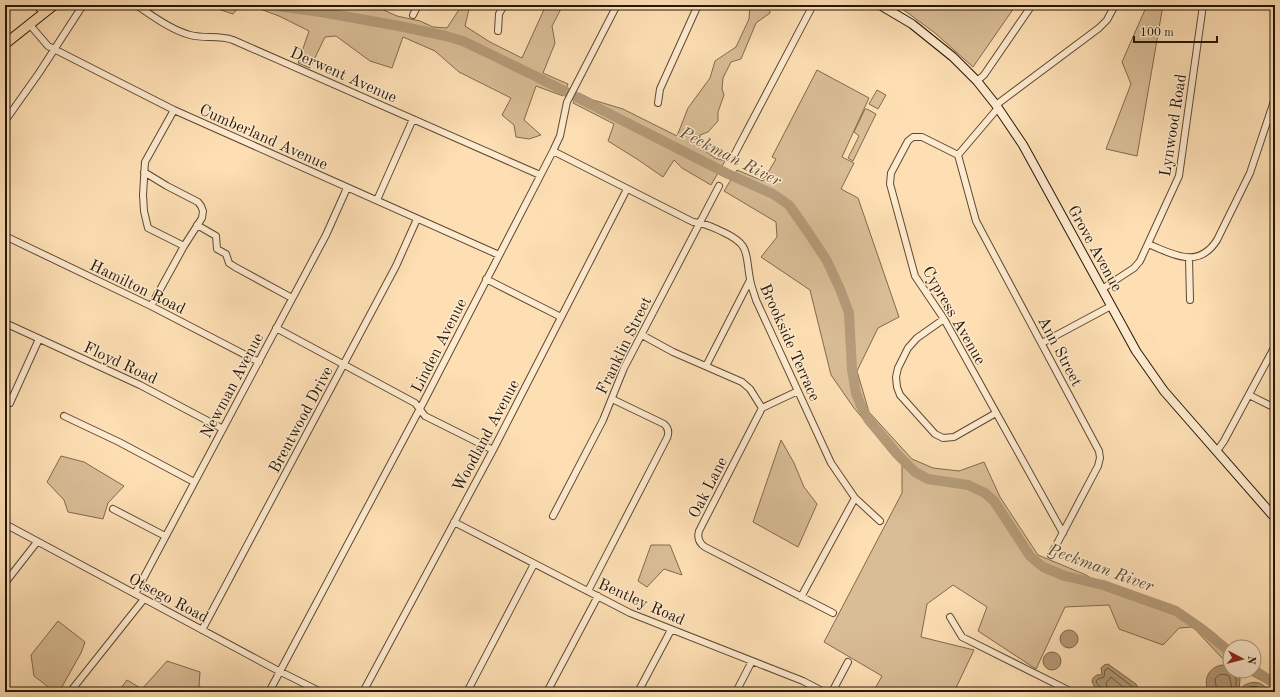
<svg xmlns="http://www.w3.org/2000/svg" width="1280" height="697" font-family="'Old Standard TT',serif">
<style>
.green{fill:#d9bd96;stroke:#806a4e}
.water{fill:#b59b79;stroke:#7c664b}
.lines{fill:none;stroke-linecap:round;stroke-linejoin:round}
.shore{stroke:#6e5940;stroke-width:1}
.river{stroke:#b59b79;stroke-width:10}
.street-casing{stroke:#5c4932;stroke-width:8}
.secondary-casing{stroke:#261706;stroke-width:10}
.primary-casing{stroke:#261706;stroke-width:11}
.street{stroke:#feeace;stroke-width:6}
.secondary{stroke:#feeace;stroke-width:8}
.primary{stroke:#fedfb4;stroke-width:9}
.labels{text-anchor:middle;stroke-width:3;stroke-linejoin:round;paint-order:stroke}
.street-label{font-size:16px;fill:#261706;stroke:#feeace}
.water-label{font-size:17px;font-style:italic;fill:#5f4c34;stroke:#feeace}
</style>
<rect width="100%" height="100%" fill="#fedfb4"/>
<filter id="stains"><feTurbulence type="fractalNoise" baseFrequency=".005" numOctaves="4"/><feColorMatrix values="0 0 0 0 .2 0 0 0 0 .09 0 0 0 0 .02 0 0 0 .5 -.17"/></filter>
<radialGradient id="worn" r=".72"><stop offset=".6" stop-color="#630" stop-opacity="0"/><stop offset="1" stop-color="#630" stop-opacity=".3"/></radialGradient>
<path class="green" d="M215,5H380L379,8L397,16L420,21L433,27L447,28L462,5H470L465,26L490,42L522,58L546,5H563L552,26L555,43L543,73L568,84L563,96L536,86L524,120L541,135L529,139L516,137L514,125L502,115L511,98L459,72L435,51L403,37L392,68L370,61L336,36L325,37L310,68L298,63L309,31L279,16L249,5L239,7L233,14L215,8Z
M750,5H769L770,13L756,23L741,59L731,62L723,78L722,89L724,95L718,112V121L708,132L700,135L699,146L715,158L725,161L711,185L682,168L674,160L663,177L637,159L608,141L614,124L573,103L579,93L593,100L623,109L677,136L688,108L710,78L715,61L736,47L749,19Z
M903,5H1016L973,67L935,33L901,8Z
M1147,5H1163L1137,156L1106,149L1131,84L1122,62Z
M817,70L869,98L842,157L854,163L841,189L858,198L899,317L878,328L857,371L869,412L912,459L933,468L959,471L984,462L1000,497L1038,555L1086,575L1094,580L1182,610L1213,632L1230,647V663L1222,658L1193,627L1179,628L1163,645L1119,629L1109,605L1065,607L1036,669L978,631L987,607L953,585L927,604L921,637L974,650L954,692H873L882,676L824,642L902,493V465L854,408L831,375L810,290L761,257L777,237L776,222L724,191L737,170L763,181L776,159L772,157Z
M877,90L886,95L878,109L869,104Z
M865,109H867L876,114L853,161L848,158L859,136L854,132Z
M781,440L794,463L804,487L817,504L798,547L753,522Z
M61,456L84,462L124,486L108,503L103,519L68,512L64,500L47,482Z
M651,545H670L682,575L664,569L647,587L638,581Z
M58,621L85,642L81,653L59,692H55L34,676L31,655Z
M167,661L200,672L199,686L209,692H118L127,680L142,689Z
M1254,666L1275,680V688L1244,671H1254Z"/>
<path class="water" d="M1060 639a9 9 0 1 1 18 0a9 9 0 1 1-18 0Z
M1043 661a9 9 0 1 1 18 0a9 9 0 1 1-18 0Z
M1108,664L1136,684L1138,688V692C1125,692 1095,697 1092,681C1093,676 1097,674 1102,675L1101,668L1104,665Z
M1222,665L1230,666V671H1237L1240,679L1239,690C1248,680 1262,679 1269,692H1209C1202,680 1209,667 1222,665Z"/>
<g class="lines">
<path class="shore" d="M1233,671L1236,679V687L1238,690L1243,691C1250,685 1258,684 1264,692
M1103,692C1103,686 1097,686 1096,681L1098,679L1104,677L1105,670L1108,668L1133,687L1134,692
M1108,692L1106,683L1111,677L1129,692
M1217,692L1215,679C1218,674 1224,673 1229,676C1232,681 1230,687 1233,692"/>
<path class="river" d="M269,5L321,12L399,26L446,36L463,41L531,74L728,174L773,194L789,205L808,232L827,261L840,289L849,313L852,370L856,393L861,406L868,419L897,454L915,472L928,479L968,485L985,493L994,501L1030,556L1043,567L1065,576L1103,585L1176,611L1202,629L1230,652
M1254,670L1275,684"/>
<g class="street-casing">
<path id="street" d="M35,5L45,13
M136,5C153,16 171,30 190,35C205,39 218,35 233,40L540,175
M413,15L418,5
M30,25L48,46L174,110L499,255
M498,31L499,14L504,5
M977,81L984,75L1032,5
M658,103L660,89L698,5
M996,105L1099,28L1107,20L1115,5
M174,110L145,162L143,195L144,211L148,228L184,246
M5,121L39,73L83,5
M553,151L693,222C705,223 712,227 723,232C751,245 745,253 750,279C751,286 754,293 756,300L831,463L855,498L880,521
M958,155L922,137H913L908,141L891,173L890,184L915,276L944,319L1063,533
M958,155L976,221L1099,451L1100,458L1098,466L1051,555
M958,155L998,108
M732,159L813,5
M144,172L167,186L198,202L201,206L203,211L202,218L184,246L151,306
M377,200L413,119
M197,225L216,236L217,249L226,254L229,263L235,267L292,298
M5,236L151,306L259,362
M1148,244C1173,254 1198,270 1217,240L1250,173L1275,98
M1189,258L1190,300
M486,279L561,317
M1102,289L1134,268L1140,261L1179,176L1203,5
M944,319L917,338L908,348L898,368L896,377L897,387L900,395L935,434L943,438L954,437L996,413
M5,323L140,385L223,429
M276,328L415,403L425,416L493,450
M642,335L673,352L742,382L750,389L762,408
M1042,343L1111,306
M706,366L750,280
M798,391L762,408L699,531C697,538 699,543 705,547L833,613
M1249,395L1275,408
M10,403L39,339
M64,416L119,442L194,482
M1217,451L1224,441L1275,346
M113,509L165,536
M553,516L603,420L624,368L719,186
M454,522L630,613L803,681L824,692
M5,524L275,669L321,692
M5,583L37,542
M588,591L667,438C669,433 669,428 664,424L612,399
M135,594L326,235L347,188
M801,597L855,498
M950,617L962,637L1072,692
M202,630L396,266L417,219
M70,692L144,599
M269,692L424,401L553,151L560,136L567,102L617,5
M363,692L493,450L627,189
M467,692L534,564
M547,692L598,596
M638,692L671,630
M736,692L752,661
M832,692L848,662"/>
</g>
<g class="secondary-casing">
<path id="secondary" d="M880,5L912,24L953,57L977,81L996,105L1023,145L1136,351L1164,391L1275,518"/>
</g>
<g class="primary-casing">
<path id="primary" d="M5,44L54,5"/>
</g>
<use href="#street" class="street"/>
<use href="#secondary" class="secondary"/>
<use href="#primary" class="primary"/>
</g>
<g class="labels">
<g class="street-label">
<text transform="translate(344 74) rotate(24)" y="6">Derwent Avenue</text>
<text transform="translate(1172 125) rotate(-81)" y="6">Lynwood Road</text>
<text transform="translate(264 136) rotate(24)" y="6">Cumberland Avenue</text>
<text transform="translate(1096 248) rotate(61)" y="6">Grove Avenue</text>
<text transform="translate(138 286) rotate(26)" y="6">Hamilton Road</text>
<text transform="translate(955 315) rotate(60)" y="6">Cypress Avenue</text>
<text transform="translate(791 342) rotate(66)" y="6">Brookside Terrace</text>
<text transform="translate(438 345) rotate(-63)" y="6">Linden Avenue</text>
<text transform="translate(623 345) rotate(-64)" y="6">Franklin Street</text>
<text transform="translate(1061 351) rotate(62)" y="6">Ann Street</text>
<text transform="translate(121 362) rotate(25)" y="6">Floyd Road</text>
<text transform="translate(231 385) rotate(-62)" y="6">Newman Avenue</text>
<text transform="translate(300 419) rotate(-62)" y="6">Brentwood Drive</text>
<text transform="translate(485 435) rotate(-62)" y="6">Woodland Avenue</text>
<text transform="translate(707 487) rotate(-63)" y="6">Oak Lane</text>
<text transform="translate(169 597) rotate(28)" y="6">Otsego Road</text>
<text transform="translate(642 601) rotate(24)" y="6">Bentley Road</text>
</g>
<g class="water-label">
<text transform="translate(731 156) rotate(27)" y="6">Peckman River</text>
<text transform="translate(1101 567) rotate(20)" y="6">Peckman River</text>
</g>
</g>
<rect width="1280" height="697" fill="none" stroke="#fedfb4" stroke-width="20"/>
<rect x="6" y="6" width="1268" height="685" fill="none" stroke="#261706" stroke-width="2"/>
<rect x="10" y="10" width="1260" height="677" fill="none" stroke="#261706"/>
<g transform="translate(1242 659) rotate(97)"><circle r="19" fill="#feeace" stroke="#a8967e"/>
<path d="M0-3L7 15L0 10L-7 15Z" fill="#8f2418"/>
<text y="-6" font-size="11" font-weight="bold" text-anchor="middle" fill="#261706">N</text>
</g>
<path d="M1134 36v6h83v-6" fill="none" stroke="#261706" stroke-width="2"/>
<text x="1140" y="36" font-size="12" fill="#261706" stroke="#feeace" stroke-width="3" paint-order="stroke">100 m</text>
<rect width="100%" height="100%" filter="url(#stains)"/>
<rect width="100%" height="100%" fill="url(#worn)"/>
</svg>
